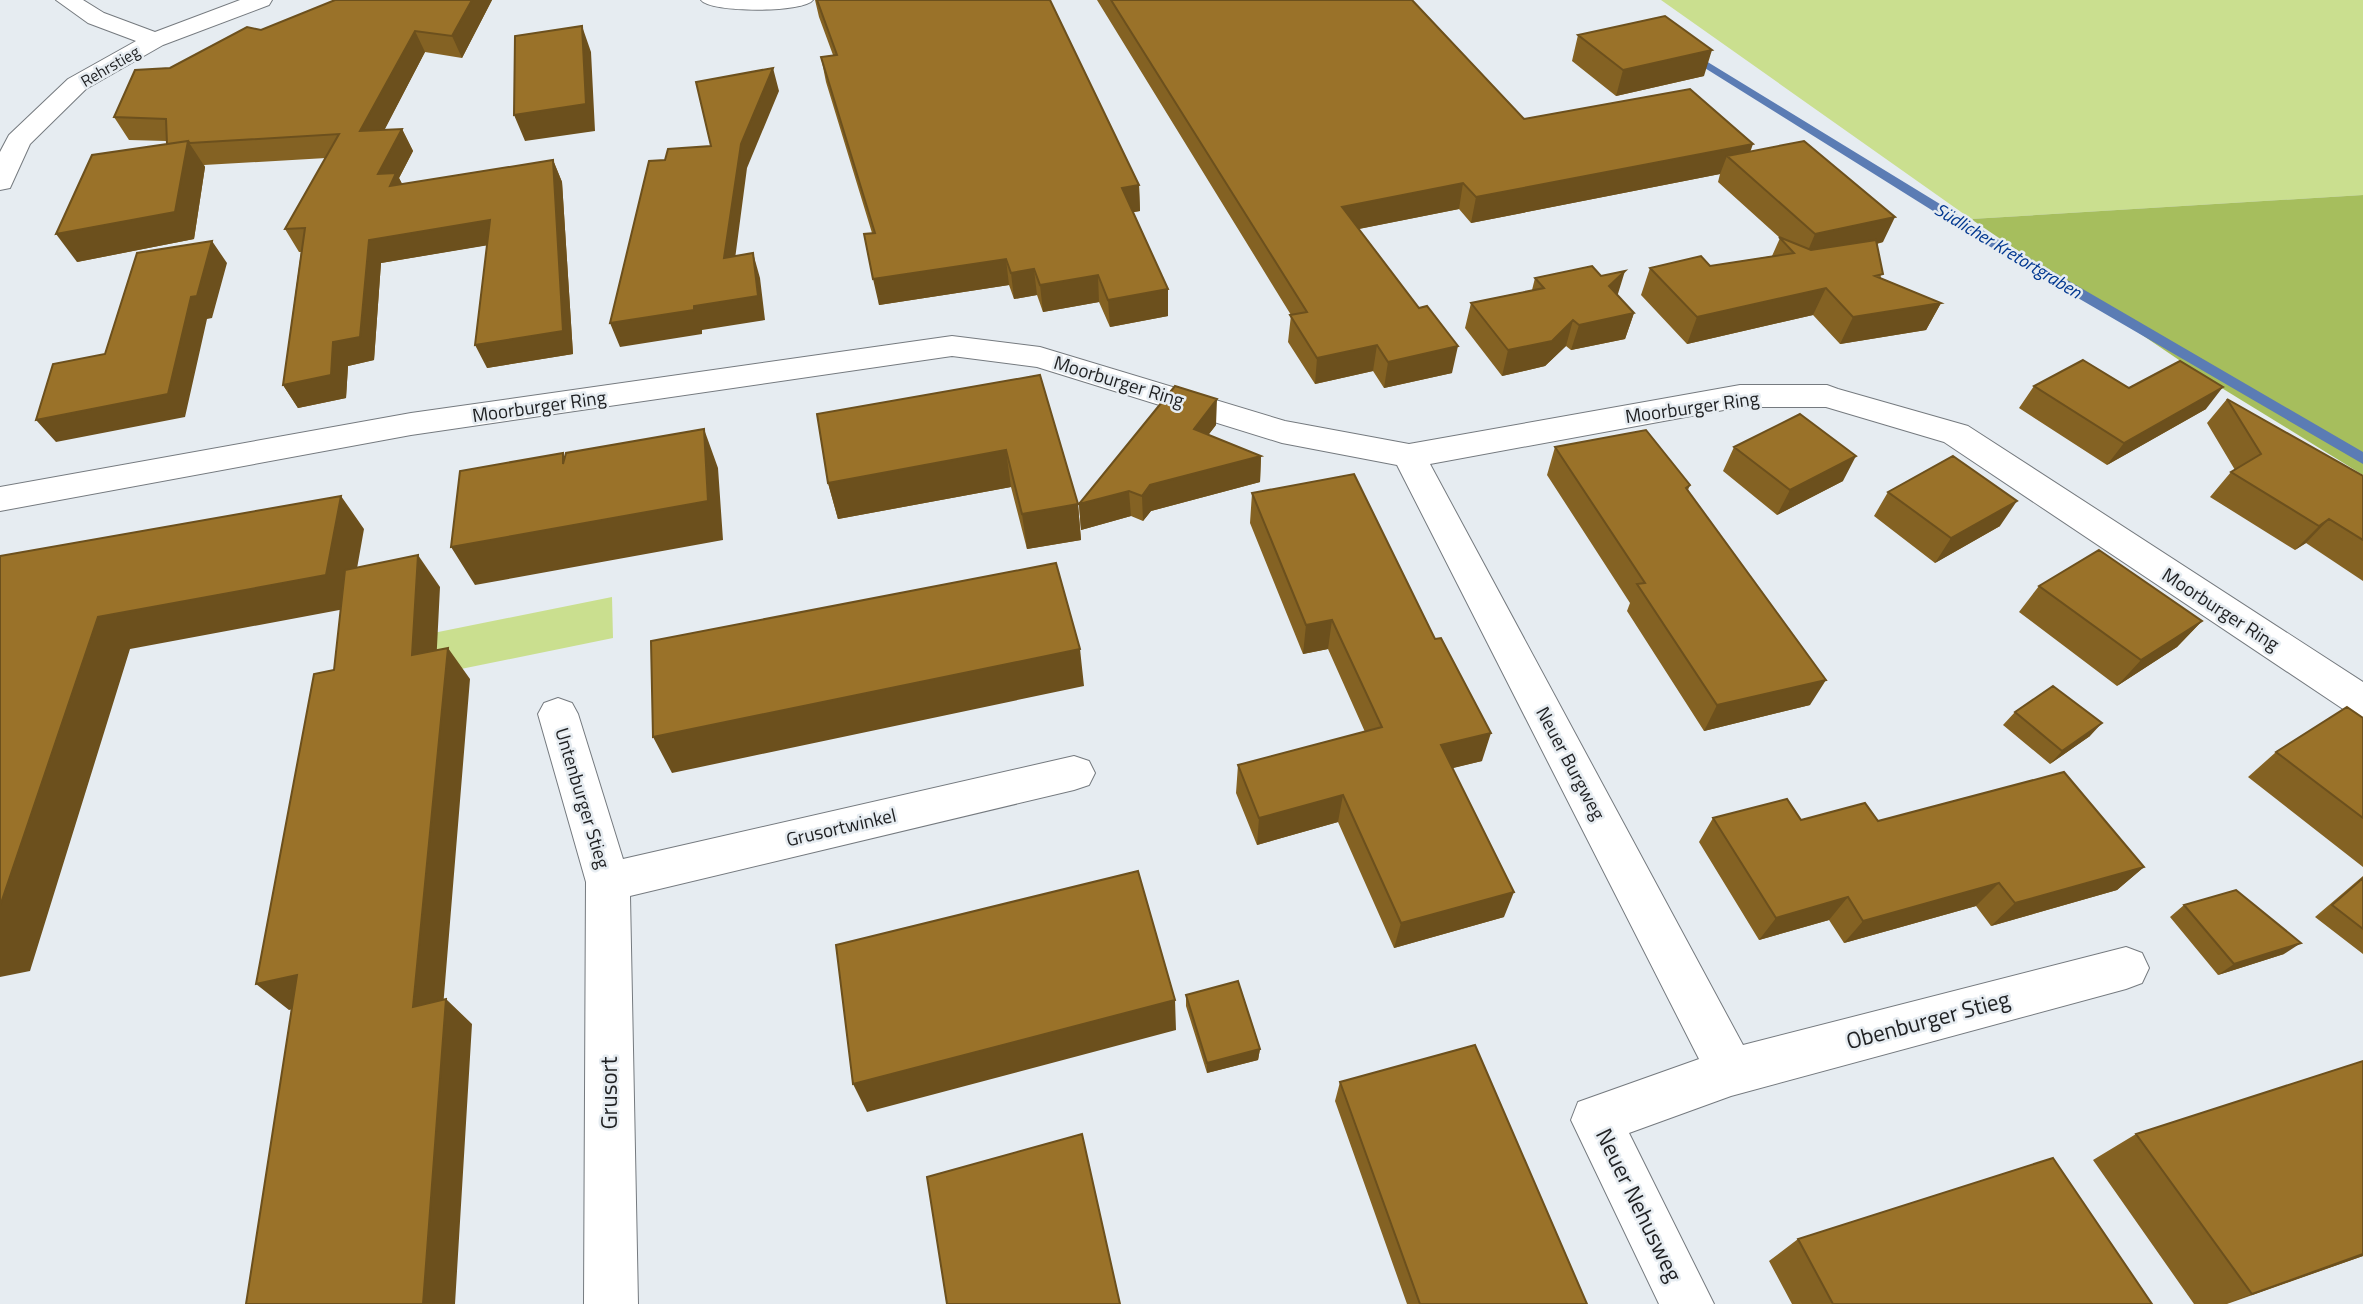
<svg xmlns="http://www.w3.org/2000/svg" width="2363" height="1304" font-family="'Titillium Web',sans-serif">
<style>
.green{fill:#cadf8f}
.forest{fill:#a6be5d}
.lines{fill:none;stroke-linecap:round;stroke-linejoin:round}
.stream{fill:#5b7cb4;fill-rule:evenodd}
.minor-casing{stroke:#757a7f;stroke-width:2}
.minor{fill:#fff;fill-rule:evenodd}
.wall{fill:#846223}
.shaded-wall{fill:#6c501d}
.building{fill:#9a7229;stroke:#6c501d;stroke-width:2}
.labels{text-anchor:middle;stroke-width:5;stroke-linejoin:round;paint-order:stroke}
.far-street-label{font-size:16px;fill:#1f2022;stroke:#e6ecf1}
.far-water-label{font-size:18px;font-style:italic;fill:#013790;stroke:#e6ecf1}
.street-label{font-size:19px;fill:#1f2022;stroke:#e6ecf1}
.near-street-label{font-size:23px;fill:#1f2022;stroke:#e6ecf1}
</style>
<rect width="100%" height="100%" fill="#e6ecf1"/>
<path class="green" d="M1661,0H2363V195L1971,219Z
M612,597L613,638L348,692L354,649Z"/>
<path class="forest" d="M2363,195V475L2207,379L1971,219Z"/>
<g class="lines">
<path class="stream" d="M1688,50L2007,245L2363,452V464L1997,251L1684,55L1683,53Z"/>
<g class="minor-casing">
<path id="minor" d="M56,0H83L104,13L155,32L240,0H272L269,5L163,45L86,89L30,144L10,188L0,190V152L9,135L68,79L136,41L88,23Z
M701,0H813C804,13 710,13 701,0Z
M952,336L1040,347L1285,421L1409,444L1740,385H1827L1838,389L1968,426L2363,682V718L2349,713L1944,442L1826,407H1740L1430,464L1743,1045L2126,947L2142,953L2149,968L2142,983L2126,989L1731,1096L1629,1133L1714,1304H1659L1571,1120L1578,1102L1699,1059L1397,465L1282,443L1037,367L952,356L411,435L0,511V487L411,413Z
M558,698L572,703L578,714L623,859L1074,756L1089,761L1095,773L1089,785L1074,790L630,896L638,1304H584L586,882L538,714L544,703Z"/>
</g>
<use href="#minor" class="minor"/>
</g>
<path class="wall" d="M335,0H492L462,58L425,52L384,130L402,129L413,151L399,178L402,184L553,160L562,182L573,354L487,368V245L381,263L374,360L348,366L346,398L298,408L283,385L301,252H299L285,229L326,158L204,165L205,167L194,239L77,262L167,144V141L129,140L114,117L170,68Z
M815,0H1050L1139,185L1140,211L1133,212L1168,316L1110,327L1099,302L1043,312L1037,295L1014,299L1009,285L879,305L872,233L826,82L821,57L833,55L819,17Z
M1097,0H1412L1524,119L1750,152L1883,242L1877,244L1881,278L1941,303L1926,330L1840,344L1813,315L1687,344L1641,295L1650,268L1710,266L1772,256L1780,238L1718,182L1720,174L1471,223L1459,209L1358,229L1452,373L1384,388L1373,371L1315,384L1288,342L1291,315Z
M1578,35L1704,76L1616,96L1572,61Z
M1535,278L1617,295L1634,313L1625,339L1571,350L1566,346L1545,366L1502,376L1465,328L1471,303L1532,290Z
M1040,375L1078,504L1081,540L1027,549L1011,487L838,519L828,483Z
M2034,386L2129,388L2206,409L2107,465L2019,408Z
M2227,399L2363,476V581L2306,543L2295,550L2210,497L2231,472L2235,470L2207,423Z
M1216,425L1208,435L1261,456L1260,482L1151,511L1143,521L1131,516L1081,530L1079,504Z
M1555,447L1690,485L1688,490L1810,705L1704,731L1627,611L1630,603L1547,475Z
M1734,447L1843,481L1777,515L1723,471Z
M1888,492L2000,526L1935,563L1874,516Z
M1252,493L1482,761L1452,768L1504,917L1394,948L1338,822L1257,845L1236,793L1238,765L1365,732L1328,649L1303,654L1250,523Z
M2039,586L2202,621L2177,647L2117,686L2019,612Z
M2015,712L2090,736L2050,764L2003,725Z
M2363,718V867L2248,777L2276,752Z
M1713,818L1878,821L2144,867L2117,890L1991,926L1976,906L1844,943L1829,920L1759,940L1699,842Z
M2363,876V954L2315,917Z
M2184,905L2284,954L2218,975L2170,917Z
M1186,995L1260,1049L1258,1060L1207,1073L1186,1006Z
M1340,1082L1587,1304H1407L1335,1101Z
M2136,1134L2363,1256L2227,1304H2194L2093,1160Z
M1798,1239L2152,1304H1792L1769,1261Z"/>
<path class="shaded-wall" d="M472,0H492L462,58L452,36Z
M582,26L591,52L595,131L525,141L514,115Z
M415,31L425,52L372,154L360,131Z
M1712,50L1704,76L1616,96L1623,70Z
M773,68L779,91L747,168L732,282L724,258L741,144Z
M402,129L413,151L399,178L408,195L402,208L378,174Z
M188,141L205,167L194,239L77,262L56,234Z
M1753,144L1744,170L1727,156L1720,174L1471,223L1476,197Z
M553,160L562,182L573,354L487,368L475,345Z
M1463,183L1459,209L1339,233L1342,207Z
M1139,185L1140,211L1123,214L1122,188Z
M1895,217L1883,242L1804,260L1815,234Z
M490,220L501,243L381,263L374,360L348,366L346,398L298,408L283,385L333,342L369,240Z
M212,241L227,263L212,318L207,319L185,417L56,442L36,420L191,297Z
M753,253L760,278L765,320L702,330V334L620,347L610,323L694,306Z
M1006,259L1009,285L879,305L873,279Z
M1034,269L1037,295L1014,299L1011,273Z
M1625,271L1617,297L1609,286Z
M1098,275L1099,302L1043,312L1040,285Z
M1826,288L1813,315L1687,344L1697,317Z
M1168,289V316L1110,327L1108,300Z
M1941,303L1926,330L1840,344L1853,317Z
M1634,313L1625,339L1571,350L1579,325Z
M1573,320L1566,346L1545,366L1502,376L1508,350Z
M1377,345L1373,371L1315,384L1317,358Z
M1458,346L1452,373L1384,388L1388,362Z
M2223,387L2206,409L2107,465L2124,443Z
M1217,399L1216,425L1193,455L1194,429Z
M704,429L718,468L723,540L475,585L451,547Z
M1006,450L1011,487L838,519L828,483Z
M1261,456L1260,482L1151,511L1143,521L1142,496L1150,485Z
M1856,456L1843,481L1777,515L1790,490Z
M1129,491L1131,516L1081,530L1079,504Z
M341,496L364,529L350,608L130,649L30,971L0,977V906L98,617Z
M2017,501L2000,526L1935,563L1951,538Z
M1078,504L1081,540L1027,549L1022,514Z
M2329,519L2306,543L2295,550L2319,526Z
M418,555L440,587L435,686L412,655Z
M1332,620L1328,649L1303,654L1306,625Z
M2202,621L2177,647L2117,686L2141,660Z
M448,648L470,679L441,1032L413,1007Z
M1080,649L1084,686L672,773L653,737Z
M1826,680L1810,705L1704,731L1717,705Z
M2102,723L2090,736L2050,764L2062,751Z
M1491,733L1482,761L1433,773L1441,745Z
M1343,795L1338,822L1257,845L1259,818Z
M2144,867L2117,890L1991,926L2015,903Z
M1999,883L1976,906L1844,943L1863,921Z
M1514,892L1504,917L1394,948L1401,923Z
M1848,897L1829,920L1759,940L1776,918Z
M2301,943L2284,954L2218,975L2234,964Z
M297,975L328,1001L289,1010L256,984Z
M446,999L472,1024L455,1304H423Z
M1175,1000L1176,1030L867,1112L853,1084Z
M1260,1049L1258,1060L1207,1073V1063Z
M2363,1254V1256L2225,1304L2252,1294Z"/>
<path class="building" d="M335,0H472L452,36L415,31L360,131L402,129L378,174L396,173L390,186L553,160L563,331L475,345L490,220L369,240L360,337L333,342L331,375L283,385L305,228L285,229L339,134L190,143L188,141L167,144L166,119L114,117L135,70L170,68L247,27L261,30Z
M817,0H1050L1139,185L1122,188L1168,289L1108,300L1098,275L1040,285L1034,269L1011,273L1006,259L873,279L864,234L875,233L821,57L837,55Z
M1111,0H1412L1524,119L1690,89L1753,144L1476,197L1463,183L1342,207L1419,308L1427,306L1458,346L1388,362L1377,345L1317,358L1290,315L1307,312Z
M1665,16L1712,50L1623,70L1578,35Z
M582,26L586,104L514,115L515,36Z
M773,68L741,144L724,258L753,253L758,296L694,306V310L610,323L649,161L665,160L668,149L711,146L696,82Z
M188,141L175,212L56,234L92,155Z
M1804,141L1895,217L1815,234L1727,156Z
M1779,237L1811,250L1876,240L1883,274L1875,276L1941,303L1853,317L1826,288L1697,317L1650,268L1701,256L1710,266L1794,253Z
M212,241L197,296L191,297L168,394L36,420L53,364L105,354L137,253Z
M1592,266L1601,276L1625,271L1609,286L1634,313L1579,325L1573,320L1552,341L1508,350L1471,303L1544,288L1535,278Z
M2083,360L2129,388L2180,361L2223,387L2124,443L2034,386Z
M1040,375L1078,504L1022,514L1006,450L828,483L817,414Z
M1175,386L1217,399L1194,429L1261,456L1150,485L1142,496L1129,491L1079,504Z
M2227,399L2363,476V540L2329,519L2319,526L2231,472L2261,454Z
M1800,414L1856,456L1790,490L1734,447Z
M704,429L708,501L451,547L460,471L563,453V464L566,453Z
M1646,430L1690,485L1686,488L1826,680L1717,705L1637,584L1645,583L1555,447Z
M1953,456L2017,501L1951,538L1888,492Z
M1354,474L1435,639L1441,638L1491,733L1441,745L1514,892L1401,923L1343,795L1259,818L1238,765L1382,727L1332,620L1306,625L1252,493Z
M341,496L326,575L98,617L0,906V556Z
M2099,550L2202,621L2141,660L2039,586Z
M418,555L412,655L448,648L413,1007L446,999L423,1304H246L297,975L256,984L314,674L334,670L345,570Z
M1056,563L1080,649L653,737L651,641Z
M2053,686L2102,723L2062,751L2015,712Z
M2347,707L2363,718V818L2276,752Z
M2064,772L2144,867L2015,903L1999,883L1863,921L1848,897L1776,918L1713,818L1787,799L1801,820L1865,803L1878,821Z
M1138,871L1175,1000L853,1084L836,945Z
M2363,878V929L2332,905Z
M2236,890L2301,943L2234,964L2184,905Z
M1238,981L1260,1049L1207,1063L1186,995Z
M1475,1045L1587,1304H1420L1340,1082Z
M2363,1061V1254L2252,1294L2136,1134Z
M1082,1134L1120,1304H947L927,1177Z
M2053,1158L2152,1304H1833L1798,1239Z"/>
<g class="labels">
<g class="far-street-label">
<text transform="translate(110 66) rotate(-30)" y="6">Rehrstieg</text>
</g>
<g class="far-water-label">
<text transform="translate(2008 251) rotate(31)" y="6">Südlicher Kretortgraben</text>
</g>
<g class="street-label">
<text transform="translate(1119 381) rotate(17)" y="7">Moorburger Ring</text>
<text transform="translate(539 406) rotate(-8)" y="7">Moorburger Ring</text>
<text transform="translate(1692 407) rotate(-8)" y="7">Moorburger Ring</text>
<text transform="translate(2221 609) rotate(33)" y="7">Moorburger Ring</text>
<text transform="translate(1571 763) rotate(62)" y="7">Neuer Burgweg</text>
<text transform="translate(583 798) rotate(73)" y="7">Untenburger Stieg</text>
<text transform="translate(841 827) rotate(-13)" y="7">Grusortwinkel</text>
</g>
<g class="near-street-label">
<text transform="translate(1928 1020) rotate(-15)" y="8">Obenburger Stieg</text>
<text transform="translate(609 1093) rotate(-90)" y="8">Grusort</text>
<text transform="translate(1639 1205) rotate(64)" y="8">Neuer Nehusweg</text>
</g>
</g>
</svg>
